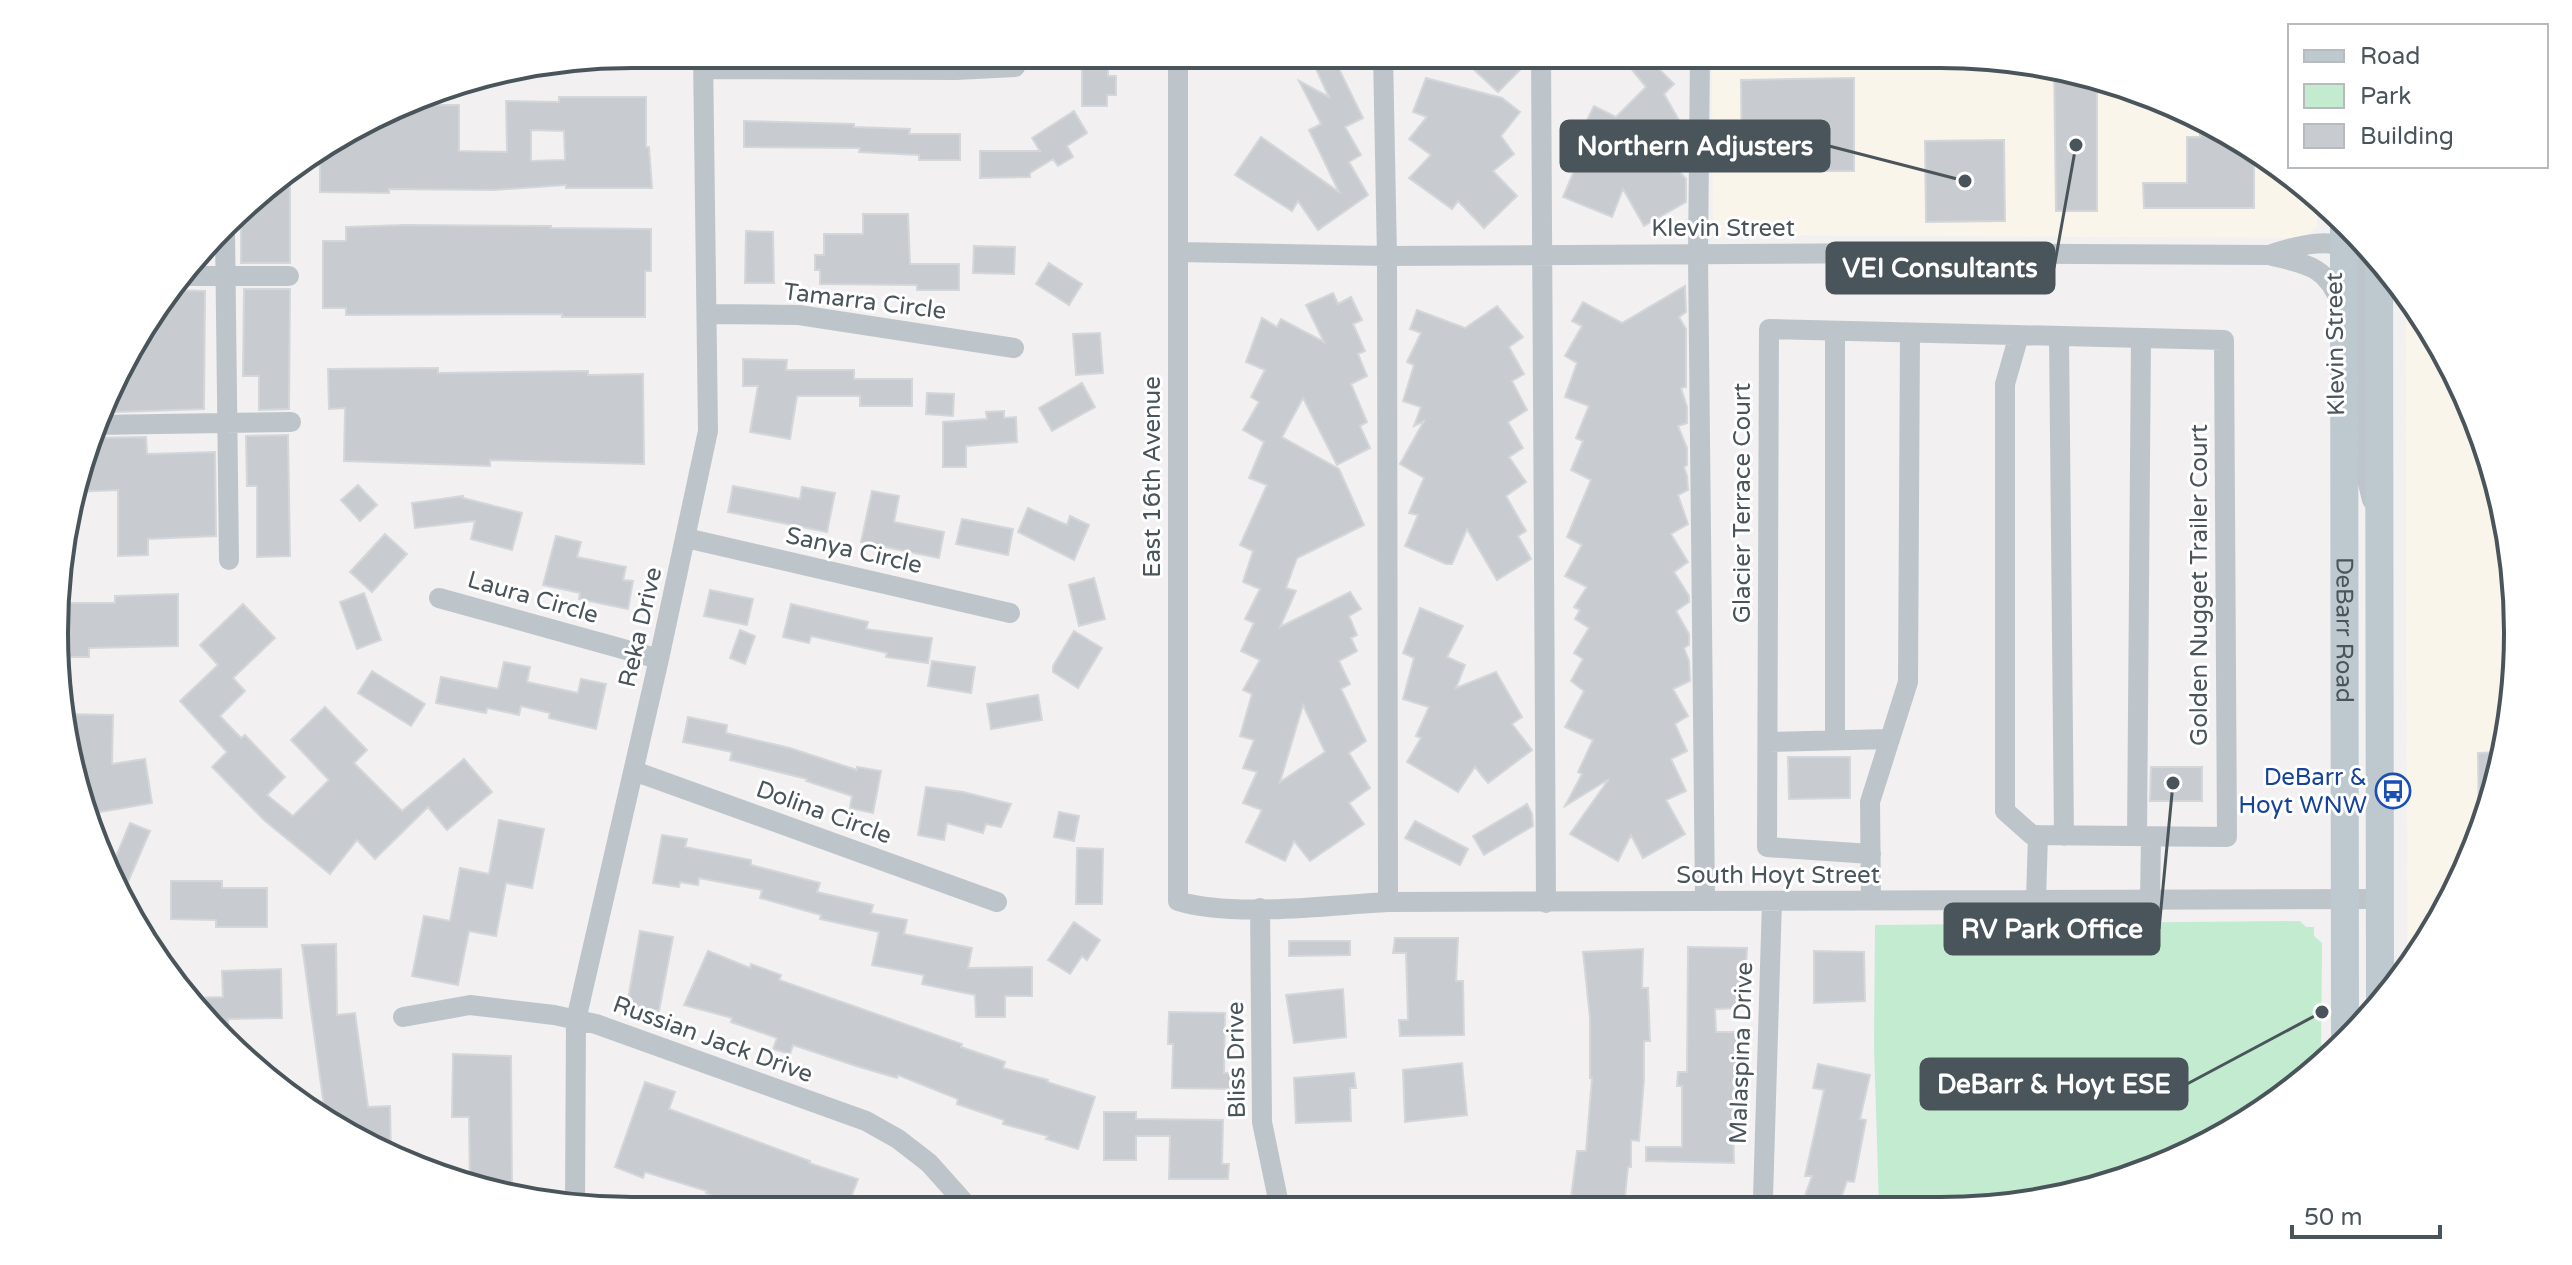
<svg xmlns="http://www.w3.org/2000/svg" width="2572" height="1265" font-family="'Varela Round',sans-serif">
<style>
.commercial{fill:#faf5eb}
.green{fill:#c3ebcf}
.building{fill:#c8cbcf;stroke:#d4d7da;stroke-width:2;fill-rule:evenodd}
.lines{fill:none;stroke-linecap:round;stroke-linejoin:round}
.minor{stroke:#bdc5cb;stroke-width:20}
.secondary{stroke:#bec8cf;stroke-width:28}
.labels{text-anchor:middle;stroke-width:6;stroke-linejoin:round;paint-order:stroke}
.street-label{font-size:24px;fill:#4a555b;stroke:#fff}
.transit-label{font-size:24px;fill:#164399;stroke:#fff;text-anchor:end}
.rim{fill:none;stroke:#4a555b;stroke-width:4}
.leader{fill:none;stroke:#4a555b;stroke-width:3}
.callout-dot{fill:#4a555b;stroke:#fff;stroke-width:3}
.callout{fill:#4a555b;stroke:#4a555b;stroke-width:3}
.callout-label{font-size:26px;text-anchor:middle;font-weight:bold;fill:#fff}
</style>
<rect width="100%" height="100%" fill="#f2f0f0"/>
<path class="commercial" d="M1712,54H1940L2053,65L2161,98L2261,152L2317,198V226L2305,238L1713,235Z
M2406,294L2421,312L2474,412L2507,520L2518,633L2507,746L2474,854L2407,970Z"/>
<path class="green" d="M2300,921L2306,927H2314V936L2322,943L2321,1062L2292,1091L2161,1167L2015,1206H1879L1874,1047L1875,925Z"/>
<path class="building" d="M1082,54H1108V76H1116V95H1107V106H1082Z
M1309,54H1328L1349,59L1337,65L1363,118L1345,127L1361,155L1349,162L1368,195L1318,230L1298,201L1292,211L1235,175L1261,137L1339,192L1309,130L1321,124L1299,81L1329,97Z
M1457,54H1510L1523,67L1498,92Z
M1646,54H1673L1656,66L1674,84L1664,94L1680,122L1651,139L1686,179V202L1644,226L1623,189L1612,217L1563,197L1580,157L1571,152L1594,106L1616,117L1646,87L1629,66Z
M2054,66L2097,79V211H2056Z
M1426,78L1502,98L1520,112L1501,136L1514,154L1493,171L1517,196L1484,228L1458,201L1452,209L1409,178L1431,155L1409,139L1427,117L1413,112Z
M1854,78V171H1742L1741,80Z
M559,97H646V147H649L652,188H566V185L493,190L389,189V193L320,192V152L408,105H459V151L507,152L506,101L559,102ZM531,130L564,131L565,160L531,161Z
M1074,111L1087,133L1067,146L1073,157L1058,166L1053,159L1030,173V177L980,178V151H1040L1032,138Z
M2200,119L2222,131V140H2239L2254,148V208H2144L2143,183H2187V137H2200Z
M744,121L854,124V127L910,129L909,134H960V160H919V155L859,152L860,148L744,147Z
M2004,140L2005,221L1926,222L1925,141Z
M290,168V263H241V216L280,174Z
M863,214H908L910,264H959V290H917V285L820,284V270H815V255H824V234H863Z
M405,225L551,226V228L651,229V271H645V317H562V314L346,315V308H323V241H346V227Z
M746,231L773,232L774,283H745Z
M974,246L1015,247L1014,274L973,273Z
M1049,263L1082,284L1069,305L1036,284Z
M1685,286L1686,312L1679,317L1686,329V387L1681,388L1687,407V423L1678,426L1687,448V465L1684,467L1687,476L1688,490L1678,495L1688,524L1671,534L1688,562L1674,572L1689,596V602L1676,611L1689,634V645L1684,648L1689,661L1690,681L1673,689L1688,716L1675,724L1687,751L1671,759L1686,791L1666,800L1685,834L1643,858L1631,835L1618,861L1570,834L1609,779L1565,806L1582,774L1578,772L1593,740L1565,727L1584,691L1571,681L1583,659L1574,653L1589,628L1575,619L1580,610L1574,607L1587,587L1565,576L1582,545L1567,537L1591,480L1571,470L1583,441L1576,438L1589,406L1565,397L1577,363L1565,356L1582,326L1572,321L1583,302L1622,323Z
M244,289H290L289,409L259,410V376H243Z
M171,290L205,291L204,409L116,412V407H100L151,311Z
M1333,293L1338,304L1351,297L1362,320L1353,324L1365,351L1358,354L1367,376L1351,384L1367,422L1360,426L1370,448L1337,465L1303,398L1282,437L1339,469L1364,525L1297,558L1286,588L1296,591L1280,627L1350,592L1361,609L1349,616L1357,635L1351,638L1357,651L1339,661L1350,684L1341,689L1366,741L1349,753L1370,788L1349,803L1364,824L1310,861L1294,841L1285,861L1246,842L1262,810L1243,803L1257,772L1243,768L1254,740L1240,736L1252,694L1243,690L1260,660L1241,651L1254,623L1245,619L1260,589L1243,582L1253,551L1240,545L1267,485L1249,478L1264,442L1243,430L1259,402L1251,397L1265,370L1246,362L1262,318L1277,327L1281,319L1324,342L1306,305ZM1303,705L1325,752L1280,782Z
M1497,306L1523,337L1509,347L1524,374L1512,381L1527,410L1508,422L1523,448L1509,457L1526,482L1506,496L1526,531L1518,536L1531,559L1497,580L1467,529L1452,564H1446L1405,546L1418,515L1409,513L1424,478L1400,464L1424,421L1414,426L1421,407L1403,401L1414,365L1407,362L1421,333L1410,329L1417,310L1465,328Z
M1100,333L1103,373L1076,375L1073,334Z
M743,359L787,360L786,370H854V379H912V406H860V396H797L790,439L750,432L758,386H743Z
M438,368V373L588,371V375L643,374L644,464L490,460V466L344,461L345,408L329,409L328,369Z
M1082,383L1095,407L1052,431L1039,408Z
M927,393L954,394L953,416L926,414Z
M1004,411V418L1016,417L1017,442L966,446V467H943V422L987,419L986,412Z
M288,435L290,556L257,557V486H247L246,436Z
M146,437L147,454L215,452L216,536L148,539V555L118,556V490L73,492L90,438Z
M358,485L377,505L360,521L341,500Z
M733,486L800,499L802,487L835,493L827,532L728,512Z
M872,491L899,496L894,522L944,532L939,558L861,542Z
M463,496V498L522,513L512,550L471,539L475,521L415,528L412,503Z
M1028,508L1067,525L1070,516L1089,525L1074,560L1018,532Z
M962,519L1013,529L1008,555L956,544Z
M385,534L407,554L372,592L350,572Z
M556,536L581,542L577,557L626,567L623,580L633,581L628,609L579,599L580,593L543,585Z
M1094,578L1105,619L1079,626L1069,585Z
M710,590L753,599L747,625L704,616Z
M364,593L381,640L357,649L340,602Z
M178,594V646L89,648V657H61L62,603H115V596Z
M243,604L275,638L233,678L245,691L220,716L241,738L245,735L285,777L267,795L293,816L329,780L291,740L325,707L367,750L354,763L402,811L464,759L492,792L447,830L428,807L375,859L357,840L330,874L265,821L212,767L227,752L180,701L218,665L200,645Z
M791,604L868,622L866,629L932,638L928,663L886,657L887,653L811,636L809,643L783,637Z
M1420,608L1463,626L1447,657L1465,665L1456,688L1496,672L1522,717L1512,724L1532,750L1488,783L1475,767L1458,792L1407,762L1421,738L1416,736L1429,707L1403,699L1414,658L1403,653Z
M740,630L755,636L745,664L730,658Z
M1074,631L1102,648L1078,688L1053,672V666Z
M932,661L975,667L971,693L928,686Z
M504,662L530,667L527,682L578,693L581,679L606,684L596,729L549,718L550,713L521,706L519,715L487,708L486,713L436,703L441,677L498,689Z
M372,671L425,704L411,726L358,693Z
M1038,695L1042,720L991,729L987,704Z
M61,714L113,715L112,764L145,759L152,803L94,813L89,787L83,788Z
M688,717L727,725L726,733L790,748L857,770V767L881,771L873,813L850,808L852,796L806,781L807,779L730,760L732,752L683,742Z
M2505,752L2482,826L2479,825L2478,753Z
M1788,757H1850V798L1789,799Z
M2151,767H2202V801H2150Z
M926,787L963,792L1011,804L1001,827L986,824L983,833L947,823L944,840L918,835Z
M1527,804L1532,814L1533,826L1484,855L1473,836Z
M1059,812L1079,816L1074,841L1054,837Z
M499,820L544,829L532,888L506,883L496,936L469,931L458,985L412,976L424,916L450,921L460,868L489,874Z
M1415,821L1468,849L1460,865L1405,838Z
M130,823L150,831L121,898L114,889L109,873Z
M662,835L687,839L685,847L751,860V865L820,883L817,892L873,905L871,913L907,920L904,934L972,948L968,968L1032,967V996H1005V1017H976L975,995L922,984L924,975L872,965L879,932L820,919L821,915L760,898L762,890L699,878L698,885L680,882L679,887L653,883Z
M1077,848L1103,849L1102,904H1076Z
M171,881H222V888H267V927H216V920L171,919Z
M1074,922L1100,940L1087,960L1082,956L1070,974L1048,960Z
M640,931L673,937L659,1011L627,1005Z
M1395,938H1458L1456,981H1463L1464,1035L1400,1036L1399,1020H1408L1406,953H1393Z
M1289,941H1350V955L1289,956Z
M336,944L337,1015L355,1013L368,1107L390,1106L391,1156L326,1121L302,945Z
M1688,947L1747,948L1746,968H1742V1008L1715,1009L1716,1032H1738L1742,1122L1733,1121L1734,1163L1646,1161V1147H1682V1086H1677L1678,1072H1687Z
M1643,949L1642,988H1648L1650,1041H1644V1080L1639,1141L1631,1140V1167H1628L1624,1206L1571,1198L1577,1151H1586L1592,1078H1590V1018L1583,952Z
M708,951L750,968L751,964L781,975L779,980L962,1044L961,1047L1005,1062L1003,1068L1048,1080L1047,1082L1095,1097L1078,1149L1046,1139L1048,1136L1003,1124L1004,1120L957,1104L958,1099L898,1075L897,1078L856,1066L793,1045L790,1054L773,1049L777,1038L731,1022L732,1018L684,1005Z
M1814,951L1864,952L1865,1001L1814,1003Z
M281,969L282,1018L228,1019V1046L192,998L223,997L222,971Z
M1343,989L1346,1037L1294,1043L1286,995Z
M1169,1012L1225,1013L1224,1073H1236V1089L1172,1088L1173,1044H1168Z
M453,1054L511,1056L512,1189H505V1195L470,1185L469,1117H452Z
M1462,1063L1467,1115L1405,1122L1403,1070Z
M1818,1064L1870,1075L1860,1119L1866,1120L1854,1182L1847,1181L1838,1207H1801L1812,1176H1805L1824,1090L1813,1088Z
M1354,1073L1356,1088H1350L1351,1121L1296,1123L1294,1078Z
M645,1082L675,1092L669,1109L810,1161L809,1163L858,1179L846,1210L761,1211L740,1206L706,1193L707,1191L645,1172L643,1178L615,1167Z
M1104,1112H1136V1119L1223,1120L1222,1164H1229L1228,1179H1169L1170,1136H1136V1160H1104Z"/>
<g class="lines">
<path class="minor" d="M1178,54V901C1233,918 1328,905 1388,902L2380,899
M1383,54L1387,256L1388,902
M1541,54L1546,903
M1700,54L1698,255L1705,901
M703,69L956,70L1015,67
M225,232L229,560
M1178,252L1387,256L1906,253L2269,255C2304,264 2327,265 2340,303
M2269,255C2296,246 2338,233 2359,257L2363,281V445L2364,467L2372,500
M184,276H289
M708,314L799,315L1014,348
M1835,331V740
M2059,336L2064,836
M94,425L291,422
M686,538L1010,613
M439,598L659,659
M1768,742L1890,739
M634,771L997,902
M2137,836L2141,338
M1871,854L1767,847L1769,329L2224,340L2227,837L2032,835L2005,811V384L2019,335
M2150,899L2151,837
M1871,900L1870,802L1908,682L1910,333
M2036,900L2038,835
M1260,908L1262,1122L1280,1209
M403,1017L470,1005L554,1015L596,1024L866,1121L898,1139L929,1163L971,1210
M575,1205L576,1020L659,659L708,431L703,54
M1760,1207L1763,1198L1772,901"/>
<g class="secondary">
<path id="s1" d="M2344,220L2345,1039"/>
<path d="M2379,261L2380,1003"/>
</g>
</g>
<defs>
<g id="bus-ring" transform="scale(1.8)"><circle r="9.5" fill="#fff" stroke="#1a4fb4" stroke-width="1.5"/><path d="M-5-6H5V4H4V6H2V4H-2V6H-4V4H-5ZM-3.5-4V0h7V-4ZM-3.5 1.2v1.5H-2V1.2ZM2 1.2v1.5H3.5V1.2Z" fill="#1a4fb4"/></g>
</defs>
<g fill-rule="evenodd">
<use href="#bus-ring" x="2393" y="791"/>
</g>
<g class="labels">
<g class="street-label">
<text x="1723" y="236">Klevin Street</text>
<text transform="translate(865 301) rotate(7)" y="8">Tamarra Circle</text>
<text transform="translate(2335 344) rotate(-91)" y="8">Klevin Street</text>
<text transform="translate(1152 477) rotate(-90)" y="8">East 16th Avenue</text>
<text transform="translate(1742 503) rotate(-90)" y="8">Glacier Terrace Court</text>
<text transform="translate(854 550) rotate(13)" y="8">Sanya Circle</text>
<text transform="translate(2199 585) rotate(-90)" y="8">Golden Nugget Trailer Court</text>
<text transform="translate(533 597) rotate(16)" y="8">Laura Circle</text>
<text transform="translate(640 627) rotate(-77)" y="8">Reka Drive</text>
<text dy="8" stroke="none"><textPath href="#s1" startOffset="410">DeBarr Road</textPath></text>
<text transform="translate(824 812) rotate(20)" y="8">Dolina Circle</text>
<text x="1778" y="883">South Hoyt Street</text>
<text transform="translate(713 1039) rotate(20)" y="8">Russian Jack Drive</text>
<text transform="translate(1741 1053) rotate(-88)" y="8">Malaspina Drive</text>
<text transform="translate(1236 1060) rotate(-91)" y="8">Bliss Drive</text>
</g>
<g class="transit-label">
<text x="2367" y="785">DeBarr &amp;<tspan x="2367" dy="28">Hoyt WNW</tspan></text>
</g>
</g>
<path d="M0 0H2572V1265H0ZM632 68H1940A564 564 0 0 1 2504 632V633A564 564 0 0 1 1940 1197H632A564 564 0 0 1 68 633V632A564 564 0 0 1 632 68Z" fill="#fff" fill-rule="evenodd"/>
<path class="rim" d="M632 68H1940A564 564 0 0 1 2504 632V633A564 564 0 0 1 1940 1197H632A564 564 0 0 1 68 633V632A564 564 0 0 1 632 68Z"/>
<path class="leader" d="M1965 181L1829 146M2076 145L2054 268M2173 783L2159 929M2322 1012L2187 1084"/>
<g class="callout-dot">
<circle cx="1965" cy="181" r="8"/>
<circle cx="2076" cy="145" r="8"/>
<circle cx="2173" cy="783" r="8"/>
<circle cx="2322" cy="1012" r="8"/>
</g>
<g class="callout">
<rect x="1561" y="121" width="268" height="50" rx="8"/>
<rect x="1827" y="243" width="227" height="50" rx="8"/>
<rect x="1945" y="904" width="214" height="50" rx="8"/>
<rect x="1921" y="1059" width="266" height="50" rx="8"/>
</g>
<g class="callout-label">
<text x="1695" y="155">Northern Adjusters</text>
<text x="1940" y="277">VEI Consultants</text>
<text x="2052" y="938">RV Park Office</text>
<text x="2054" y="1093">DeBarr &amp; Hoyt ESE</text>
</g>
<rect x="2288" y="24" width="260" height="144" fill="#ffffff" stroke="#b7bbbd" stroke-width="2"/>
<rect x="2304" y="50" width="40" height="12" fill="#bec8cf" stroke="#b7bbbd" stroke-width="2"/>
<text x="2360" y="64" font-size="24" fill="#4a555b">Road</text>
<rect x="2304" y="84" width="40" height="24" fill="#c3ebcf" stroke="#b7bbbd" stroke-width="2"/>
<text x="2360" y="104" font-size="24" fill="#4a555b">Park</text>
<rect x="2304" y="124" width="40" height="24" fill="#c8cbcf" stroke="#b7bbbd" stroke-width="2"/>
<text x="2360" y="144" font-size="24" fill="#4a555b">Building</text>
<path d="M2292 1225v12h148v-12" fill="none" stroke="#4a555b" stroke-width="4"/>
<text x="2304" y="1225" font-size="24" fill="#4a555b" stroke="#ffffff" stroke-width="6" paint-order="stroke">50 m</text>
</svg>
